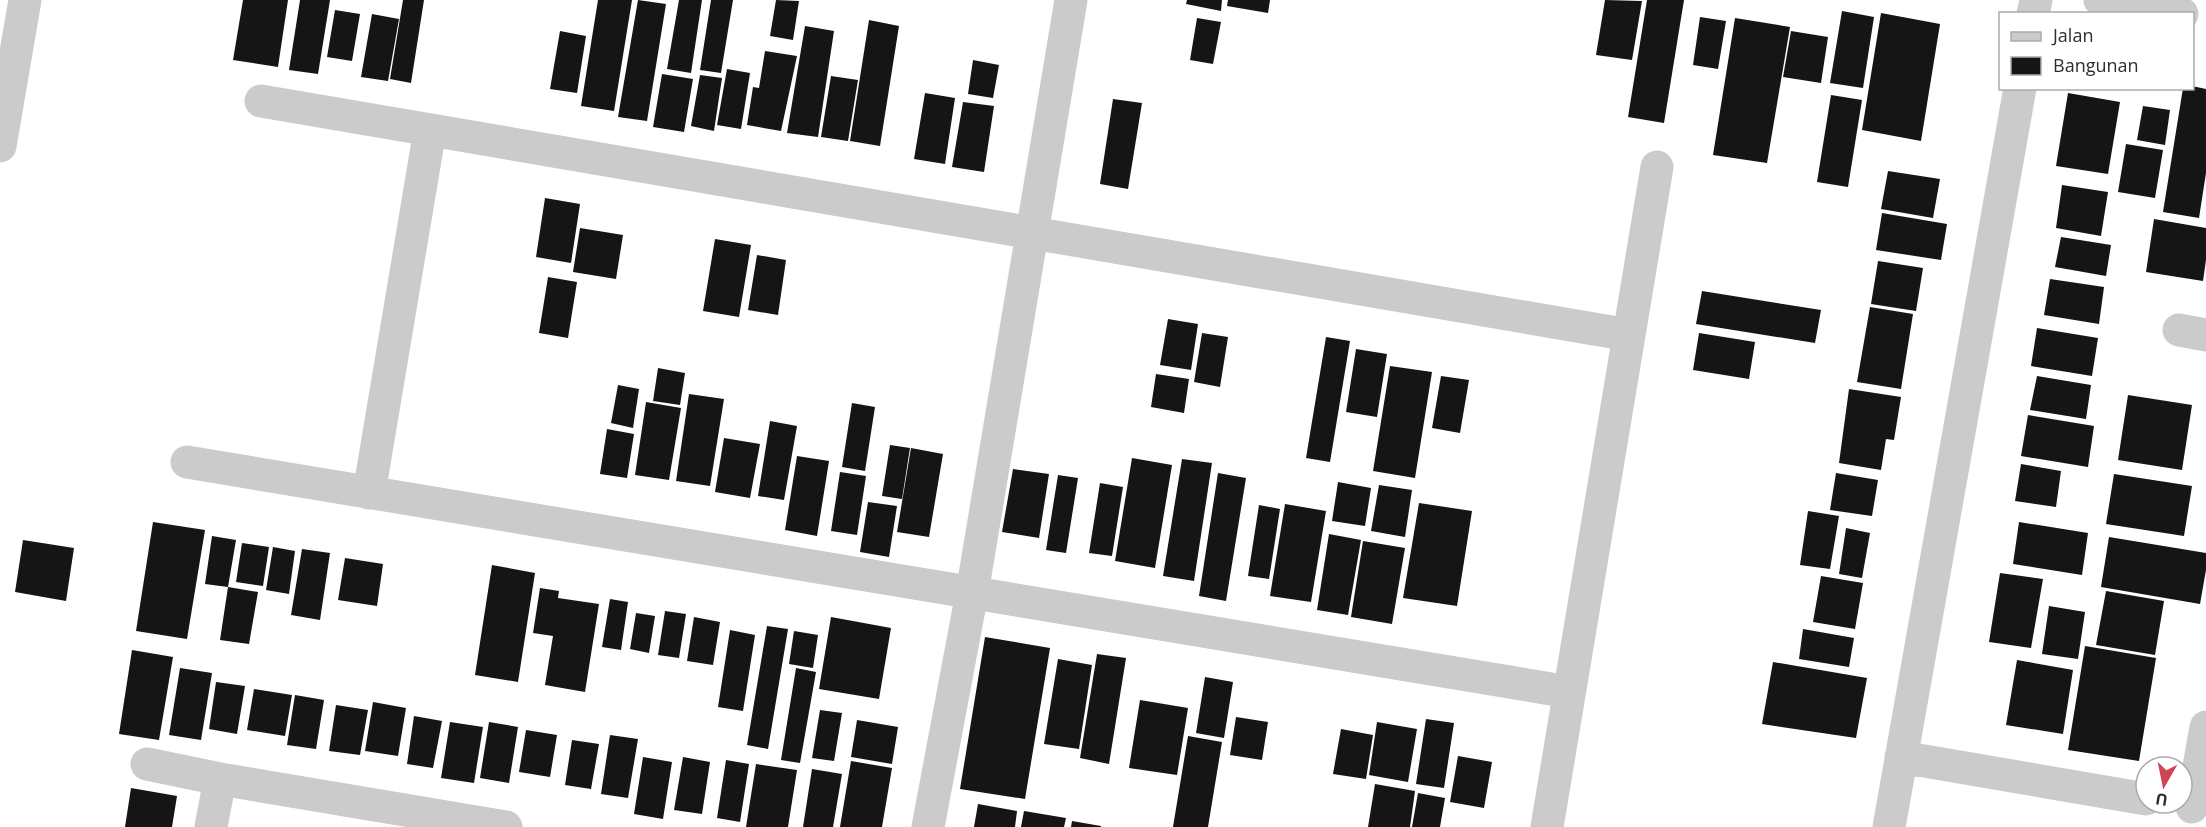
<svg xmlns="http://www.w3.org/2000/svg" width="2206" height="827" font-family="'Open Sans',sans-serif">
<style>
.building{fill:#151515}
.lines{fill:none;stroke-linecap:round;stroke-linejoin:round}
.minor{stroke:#cbcbcb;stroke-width:33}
</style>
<rect width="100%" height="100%" fill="#fff"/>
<path class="building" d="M243,0H288L278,67L233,60Z
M300,0H330L318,74L289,70Z
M403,0H424L411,83L390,79Z
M598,0H632L614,111L581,106Z
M638,0L666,4L647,121L618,117Z
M679,0H702L691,73L667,69Z
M711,0H733L721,73L700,70Z
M776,0L799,1L793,40L770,36Z
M1187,0H1222L1221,11L1186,4Z
M1228,0H1270L1268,13L1227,6Z
M1605,0L1642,1L1632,60L1596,55Z
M1647,0H1684L1664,123L1628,117Z
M335,10L360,14L352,61L327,57Z
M1842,11L1874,17L1863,88L1830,83Z
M1881,13L1940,24L1921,141L1862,130Z
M372,14L399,19L388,81L361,77Z
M1700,17L1726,21L1718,69L1693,65Z
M1197,18L1221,22L1213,64L1190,60Z
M1735,18L1790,27L1767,163L1713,155Z
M869,20L899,26L880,146L850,141Z
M805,26L834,31L818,137L787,133Z
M560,31L586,36L577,93L550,89Z
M1791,31L1828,37L1821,83L1783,77Z
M765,51L797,56L781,131L747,125L753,87L759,88Z
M973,60L999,65L993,98L968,94Z
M727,69L750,73L741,129L717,125Z
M662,74L693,79L684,132L653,127Z
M700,75L722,78L714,131L691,126Z
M831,76L858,80L848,141L821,137Z
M2192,86L2206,89V173L2199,218L2163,212L2183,88H2192Z
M925,93L955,98L945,164L914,159Z
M2068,93L2120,102L2108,174L2056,166Z
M1831,95L1862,100L1848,187L1817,182Z
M1113,99L1142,103L1128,189L1100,184Z
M963,102L994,106L984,172L952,167Z
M2143,106L2170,110L2165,145L2137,140Z
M2126,144L2163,150L2155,198L2118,192Z
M1888,171L1940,179L1933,218L1881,209Z
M2062,185L2108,192L2101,236L2056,228Z
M545,198L580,204L571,263L536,257Z
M1882,213L1947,224L1941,260L1876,250Z
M2154,219L2206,228V260L2203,281L2146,272Z
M580,228L623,235L616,279L573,272Z
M2061,237L2111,245L2106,276L2055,267Z
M715,239L751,245L739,317L703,311Z
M757,255L786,260L778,315L748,310Z
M1878,261L1923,268L1916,311L1871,304Z
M548,277L577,282L568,338L539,333Z
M2050,279L2104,287L2099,324L2044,315Z
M1702,291L1821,310L1815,343L1696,324Z
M1870,307L1913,314L1901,389L1857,382Z
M1168,319L1198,324L1191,370L1160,365Z
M2037,328L2098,338L2092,376L2031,366Z
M1202,333L1228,337L1220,387L1194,382Z
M1699,333L1755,342L1749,379L1693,370Z
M1326,337L1350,341L1330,462L1306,458Z
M1356,349L1387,354L1377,417L1346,412Z
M1390,366L1432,372L1415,478L1373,471Z
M658,368L685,373L680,405L653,401Z
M1156,374L1189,379L1184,413L1151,407Z
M1441,376L1469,380L1460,433L1432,428Z
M2037,376L2091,385L2086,419L2030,410Z
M618,385L639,389L633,428L611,423Z
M1849,389L1901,397L1894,440L1886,439L1881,470L1839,463Z
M689,394L724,399L710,486L676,481Z
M2128,395L2192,405L2182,470L2118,460Z
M646,402L681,408L669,480L635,475Z
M852,403L875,407L865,471L842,467Z
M2028,415L2094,426L2088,467L2021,456Z
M770,421L797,426L784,500L758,496Z
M607,429L634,434L627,478L600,474Z
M724,438L760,444L750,498L715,492Z
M890,445L910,448L902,499L882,496Z
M911,448L943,454L929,537L897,532Z
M797,456L829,461L817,536L785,530Z
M1132,458L1172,465L1155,568L1115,561Z
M1182,459L1212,463L1194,581L1163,576Z
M2021,464L2061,471L2056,507L2015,501Z
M1013,469L1049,474L1039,538L1002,532Z
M840,472L866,476L857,535L831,531Z
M1218,473L1246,478L1226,601L1199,596Z
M1836,473L1878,480L1872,516L1830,510Z
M2114,474L2192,486L2184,536L2106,524Z
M1058,475L1078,478L1066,553L1046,550Z
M1338,482L1371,488L1365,526L1332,521Z
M1100,483L1123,487L1112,556L1089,553Z
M1379,485L1412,490L1405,537L1371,531Z
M868,502L897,506L889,557L860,552Z
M1419,503L1472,511L1457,606L1403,598Z
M1285,504L1326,511L1311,602L1270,596Z
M1259,505L1280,509L1269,579L1248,576Z
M1808,511L1839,516L1830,569L1800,565Z
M153,522L205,530L187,639L136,631Z
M2019,522L2088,533L2082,575L2013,564Z
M1846,528L1870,533L1862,578L1839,574Z
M1329,534L1361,540L1348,615L1317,610Z
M212,536L236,540L228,587L205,584Z
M2109,537L2206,553V570L2200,604L2101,587Z
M23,540L74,548L66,601L15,592Z
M1363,541L1405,548L1392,624L1351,617Z
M242,543L269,547L263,586L236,582Z
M273,547L295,551L289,594L266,590Z
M302,549L330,553L320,620L291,615Z
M345,558L383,564L377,606L338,600Z
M492,565L535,573L518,682L475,675Z
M2000,573L2043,579L2031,648L1989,642Z
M1821,576L1863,583L1855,629L1813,622Z
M228,587L258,592L249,644L220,640Z
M540,588L559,591L558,598L599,604L585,692L545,685L553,636L533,633Z
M2106,591L2164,601L2155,655L2096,645Z
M610,599L628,602L621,650L602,647Z
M2049,606L2085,612L2078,659L2042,654Z
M665,611L686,614L679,658L658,655Z
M636,613L655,616L649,653L630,649Z
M694,617L720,622L713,665L687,661Z
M831,617L891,628L879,699L819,689Z
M767,626L788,629L768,749L747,745Z
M1803,629L1854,638L1849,667L1799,659Z
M730,630L755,635L743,711L718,707Z
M794,631L818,635L813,668L789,664Z
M985,637L1050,648L1025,799L960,789Z
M2085,646L2156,658L2139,761L2068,750Z
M132,650L173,657L159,740L119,734Z
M1097,654L1126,658L1109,764L1080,758Z
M1058,659L1092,665L1079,749L1044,744Z
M2017,660L2073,670L2063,734L2006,725Z
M1773,662L1867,678L1856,738L1762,724Z
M180,668L212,673L201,740L169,735Z
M796,668L816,672L800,763L781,760Z
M1205,677L1233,682L1224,738L1196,733Z
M216,682L245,686L237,734L209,729Z
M254,689L292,695L285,736L247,730Z
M295,695L324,700L316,749L287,745Z
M1140,700L1188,708L1177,775L1129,768Z
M373,702L406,708L398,756L365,751Z
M336,705L368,710L360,755L329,751Z
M820,710L842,713L834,761L812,758Z
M414,716L442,721L433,768L407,764Z
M1236,717L1268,722L1262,760L1230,755Z
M1426,719L1454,723L1444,788L1416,784Z
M857,720L898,727L892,764L851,757Z
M450,722L483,727L474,783L441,778Z
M489,722L518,727L509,783L480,778Z
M1377,722L1417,729L1408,782L1369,775Z
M1341,729L1373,735L1366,779L1333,774Z
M526,730L557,735L550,777L519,772Z
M610,735L638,739L628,798L601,794Z
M1188,736L1222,742L1208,827H1173Z
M572,740L599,744L591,789L565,785Z
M1458,756L1492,762L1484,808L1450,802Z
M643,757L672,762L663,819L634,814Z
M683,757L710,762L702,814L674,810Z
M726,760L749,764L740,822L717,818Z
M851,761L892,768L882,827H840Z
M756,764L797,770L788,827H746Z
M812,769L842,774L833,827H803Z
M1375,784L1415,791L1410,827H1368Z
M131,788L177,796L172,827H125Z
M1418,793L1445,798L1440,827H1412Z
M978,804L1017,811L1015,827H974Z
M1024,811L1066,818L1064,827H1021Z
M1072,821L1101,826V827H1071Z"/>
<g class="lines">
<path class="minor" d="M2100,0L2182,14
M2033,14L2036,0
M261,101L1629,335
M0,146L25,0
M2179,330L2206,335
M187,462L1569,692
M369,493L430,130
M1901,757L2146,799
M147,764L220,779L506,827
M2192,807L2206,727
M211,827L220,779
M928,827L972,593L1071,0
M1547,827L1657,167
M1889,827L2020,88"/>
</g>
<rect x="1999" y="12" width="195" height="78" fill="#ffffff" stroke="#ababab" stroke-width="1.5"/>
<rect x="2011" y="32" width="30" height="9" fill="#cbcbcb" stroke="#ababab" stroke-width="1.5"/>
<text x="2053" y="42" font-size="18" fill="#2e2e2e">Jalan</text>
<rect x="2011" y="57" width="30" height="18" fill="#151515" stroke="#ababab" stroke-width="1.5"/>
<text x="2053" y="72" font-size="18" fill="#2e2e2e">Bangunan</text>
<g transform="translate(2164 785) rotate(189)"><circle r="28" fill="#ffffff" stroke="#ababab" stroke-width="1.5"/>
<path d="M0-4.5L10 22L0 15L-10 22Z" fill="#d04455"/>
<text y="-9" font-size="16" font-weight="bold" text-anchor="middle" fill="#2e2e2e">U</text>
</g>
</svg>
